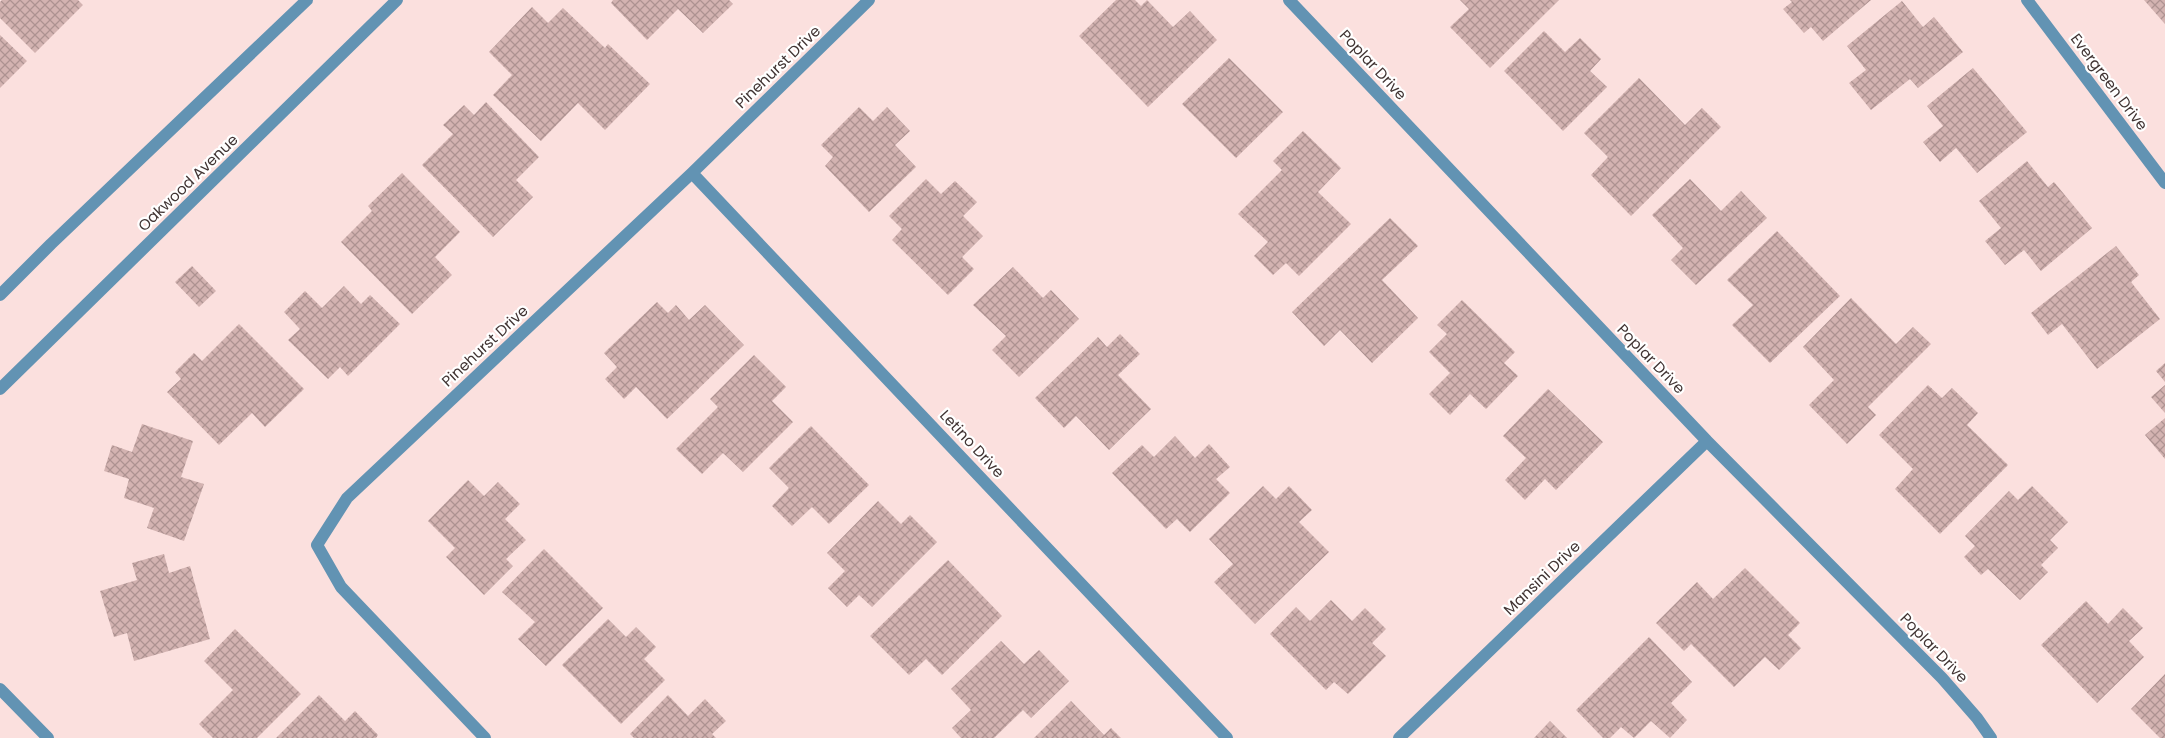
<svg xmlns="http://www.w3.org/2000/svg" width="2165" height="738" font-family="Poppins,sans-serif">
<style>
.building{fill:url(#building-cross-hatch)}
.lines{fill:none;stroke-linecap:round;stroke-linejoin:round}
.minor{stroke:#6293b3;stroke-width:12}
.labels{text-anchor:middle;stroke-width:4.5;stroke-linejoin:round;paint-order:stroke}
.street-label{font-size:15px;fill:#413433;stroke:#fff}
</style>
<defs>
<pattern id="building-cross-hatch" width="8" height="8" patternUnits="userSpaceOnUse" patternTransform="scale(1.25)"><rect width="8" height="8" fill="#d3b3b1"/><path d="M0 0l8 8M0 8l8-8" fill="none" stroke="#ad9291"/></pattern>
</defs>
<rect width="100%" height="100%" fill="#fbe0de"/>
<path class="building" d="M2,0H78L83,5L35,53L0,18V2Z
M613,0H729L733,4L703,33L678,9L647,40L611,3Z
M1116,0H1135L1141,6L1147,0L1173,27L1190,11L1217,40L1148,107L1079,36Z
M1460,0H1559L1490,68L1450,27L1469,9Z
M1790,0H1871L1823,41L1811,27L1804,33L1783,9L1792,2Z
M2144,0H2165V24Z
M1902,1L1923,27L1934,17L1963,52L1918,88L1910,79L1871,110L1849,83L1866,70L1847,46Z
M532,7L548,23L563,8L605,48L608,44L650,84L605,130L578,103L541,141L493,95L512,75L489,52Z
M1544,31L1565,52L1580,38L1601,59L1590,71L1607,87L1563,131L1504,71Z
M0,35L27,61L0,88Z
M1229,58L1283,112L1236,158L1182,104Z
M1973,68L2027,132L1977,173L1956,148L1940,162L1923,142L1943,126L1927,106Z
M1639,78L1685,125L1702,108L1721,127L1631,216L1591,175L1608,157L1584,133Z
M486,102L539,157L516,180L533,197L493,237L422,165L453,134L443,125L464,105L474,115Z
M859,107L873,121L887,107L910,131L895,145L916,167L869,212L825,166L833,157L821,145Z
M1303,131L1341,168L1318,192L1351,224L1299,276L1286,263L1273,275L1254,256L1268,242L1238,214L1282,170L1273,161Z
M2027,161L2048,187L2054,182L2092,228L2041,271L2024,250L2005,265L1985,241L2001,228L1979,201Z
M402,173L460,232L435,257L452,275L412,314L341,242L372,211L368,206Z
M926,179L941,194L955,181L977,202L963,216L983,236L962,257L974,269L948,295L892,240L902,229L889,216Z
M1690,179L1721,211L1741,191L1767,218L1696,285L1671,260L1683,248L1652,215Z
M1390,218L1418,246L1382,280L1418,318L1372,363L1340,330L1324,346L1292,312Z
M1777,231L1840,296L1770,363L1732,325L1753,305L1727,280Z
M2116,246L2139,275L2131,282L2160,319L2097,369L2062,324L2048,335L2031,313Z
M192,266L216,291L199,307L175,282Z
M1013,267L1043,298L1051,290L1079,319L1019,377L992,350L1006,336L973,305Z
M344,286L361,304L370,295L400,324L348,376L340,367L328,379L288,340L300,329L284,312L305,291L322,308Z
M1851,298L1896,344L1913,327L1931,344L1868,407L1876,415L1847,444L1809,405L1834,380L1803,347Z
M1462,300L1515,352L1504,363L1518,376L1486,409L1470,394L1450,415L1429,394L1450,373L1429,352L1447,334L1437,325Z
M657,302L668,313L676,305L689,320L705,305L744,345L667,419L636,387L624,399L605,379L617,367L604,353Z
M239,324L304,389L265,427L252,413L219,445L167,392L181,379L175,372L194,353L202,361Z
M1120,334L1140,354L1118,375L1151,409L1109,450L1076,416L1064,428L1035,398L1098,337L1107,347Z
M754,355L786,387L772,401L793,422L743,472L723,453L702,474L676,449L718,407L710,399Z
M2165,363V382L2156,371Z
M1928,385L1942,398L1952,388L1978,413L1967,425L2008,465L1940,534L1895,489L1913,469L1879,435Z
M2165,385V413L2151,397Z
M1548,389L1603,442L1556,490L1545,479L1525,500L1505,480L1526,458L1503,436Z
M2165,418V459L2145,435Z
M142,424L193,441L181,477L204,484L184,541L147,528L154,508L124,498L129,479L104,471L112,445L132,452Z
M811,426L869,485L829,524L812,507L792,526L772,506L789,488L769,468Z
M1175,436L1195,458L1209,444L1230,467L1216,479L1230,493L1190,532L1177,519L1166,529L1112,473L1142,445L1154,457Z
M468,480L484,496L498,482L520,504L505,519L526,540L506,559L513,566L484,595L446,557L455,548L428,521Z
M1263,486L1276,499L1289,486L1312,510L1299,522L1329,552L1255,624L1214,582L1233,564L1209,539Z
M2032,486L2068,522L2050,540L2058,548L2041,565L2048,572L2020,600L1988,569L1981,575L1964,557L1975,546L1965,536L2009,491L2018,500Z
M878,501L901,524L910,515L937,542L872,607L859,595L847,607L828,588L845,571L827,553Z
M544,549L603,608L546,666L518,639L535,622L502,592Z
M164,554L169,573L190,566L210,639L134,661L127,633L114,637L100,591L137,580L132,563Z
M948,560L1002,616L942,675L926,659L909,675L870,636Z
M1745,568L1800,623L1788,635L1801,648L1779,670L1765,657L1734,687L1691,644L1684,651L1656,623L1697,582L1713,599Z
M1331,600L1352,621L1365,608L1386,629L1372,643L1386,656L1348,694L1334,682L1326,690L1270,634L1296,607L1310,621Z
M2086,601L2108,624L2123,608L2143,628L2129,641L2144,657L2097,703L2041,645Z
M608,619L626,637L636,627L656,647L644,659L665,680L621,724L562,665Z
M235,629L301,694L257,738H213L199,724L233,690L204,661Z
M1649,637L1692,682L1671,703L1687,720L1670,738L1651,721L1634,738L1621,727L1610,738H1603L1576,710Z
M1001,641L1024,664L1039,650L1069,681L1031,718L1023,710L994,738H961L952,728L971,710L951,689Z
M2165,674V738H2160L2131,709Z
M319,695L345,721L355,711L378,735L376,738H276Z
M668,695L688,716L705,699L726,721L712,734L716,738H634L630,734Z
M1071,701L1104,735L1111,728L1121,738H1034Z
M1550,721L1567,738H1534Z"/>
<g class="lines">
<path class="minor" d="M1289,0L1707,441L1942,678L1977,718L1991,738
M2027,0L2165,183
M692,173L1227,738
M0,295L51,244L307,0
M0,389L397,0
M0,689L48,738
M485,738L341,587L317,545L347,498L692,173L869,0
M1399,738L1707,441"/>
</g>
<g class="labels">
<g class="street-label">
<text transform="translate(1373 65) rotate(47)" y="5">Poplar Drive</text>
<text transform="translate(778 67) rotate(-44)" y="5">Pinehurst Drive</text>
<text transform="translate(2109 82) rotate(53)" y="5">Evergreen Drive</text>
<text transform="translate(188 183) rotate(-44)" y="5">Oakwood Avenue</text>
<text transform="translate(485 346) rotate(-43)" y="5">Pinehurst Drive</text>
<text transform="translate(1651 359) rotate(46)" y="5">Poplar Drive</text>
<text transform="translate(972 444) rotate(47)" y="5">Letino Drive</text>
<text transform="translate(1542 578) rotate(-44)" y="5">Mansini Drive</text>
<text transform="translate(1934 648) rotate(46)" y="5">Poplar Drive</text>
</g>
</g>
</svg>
